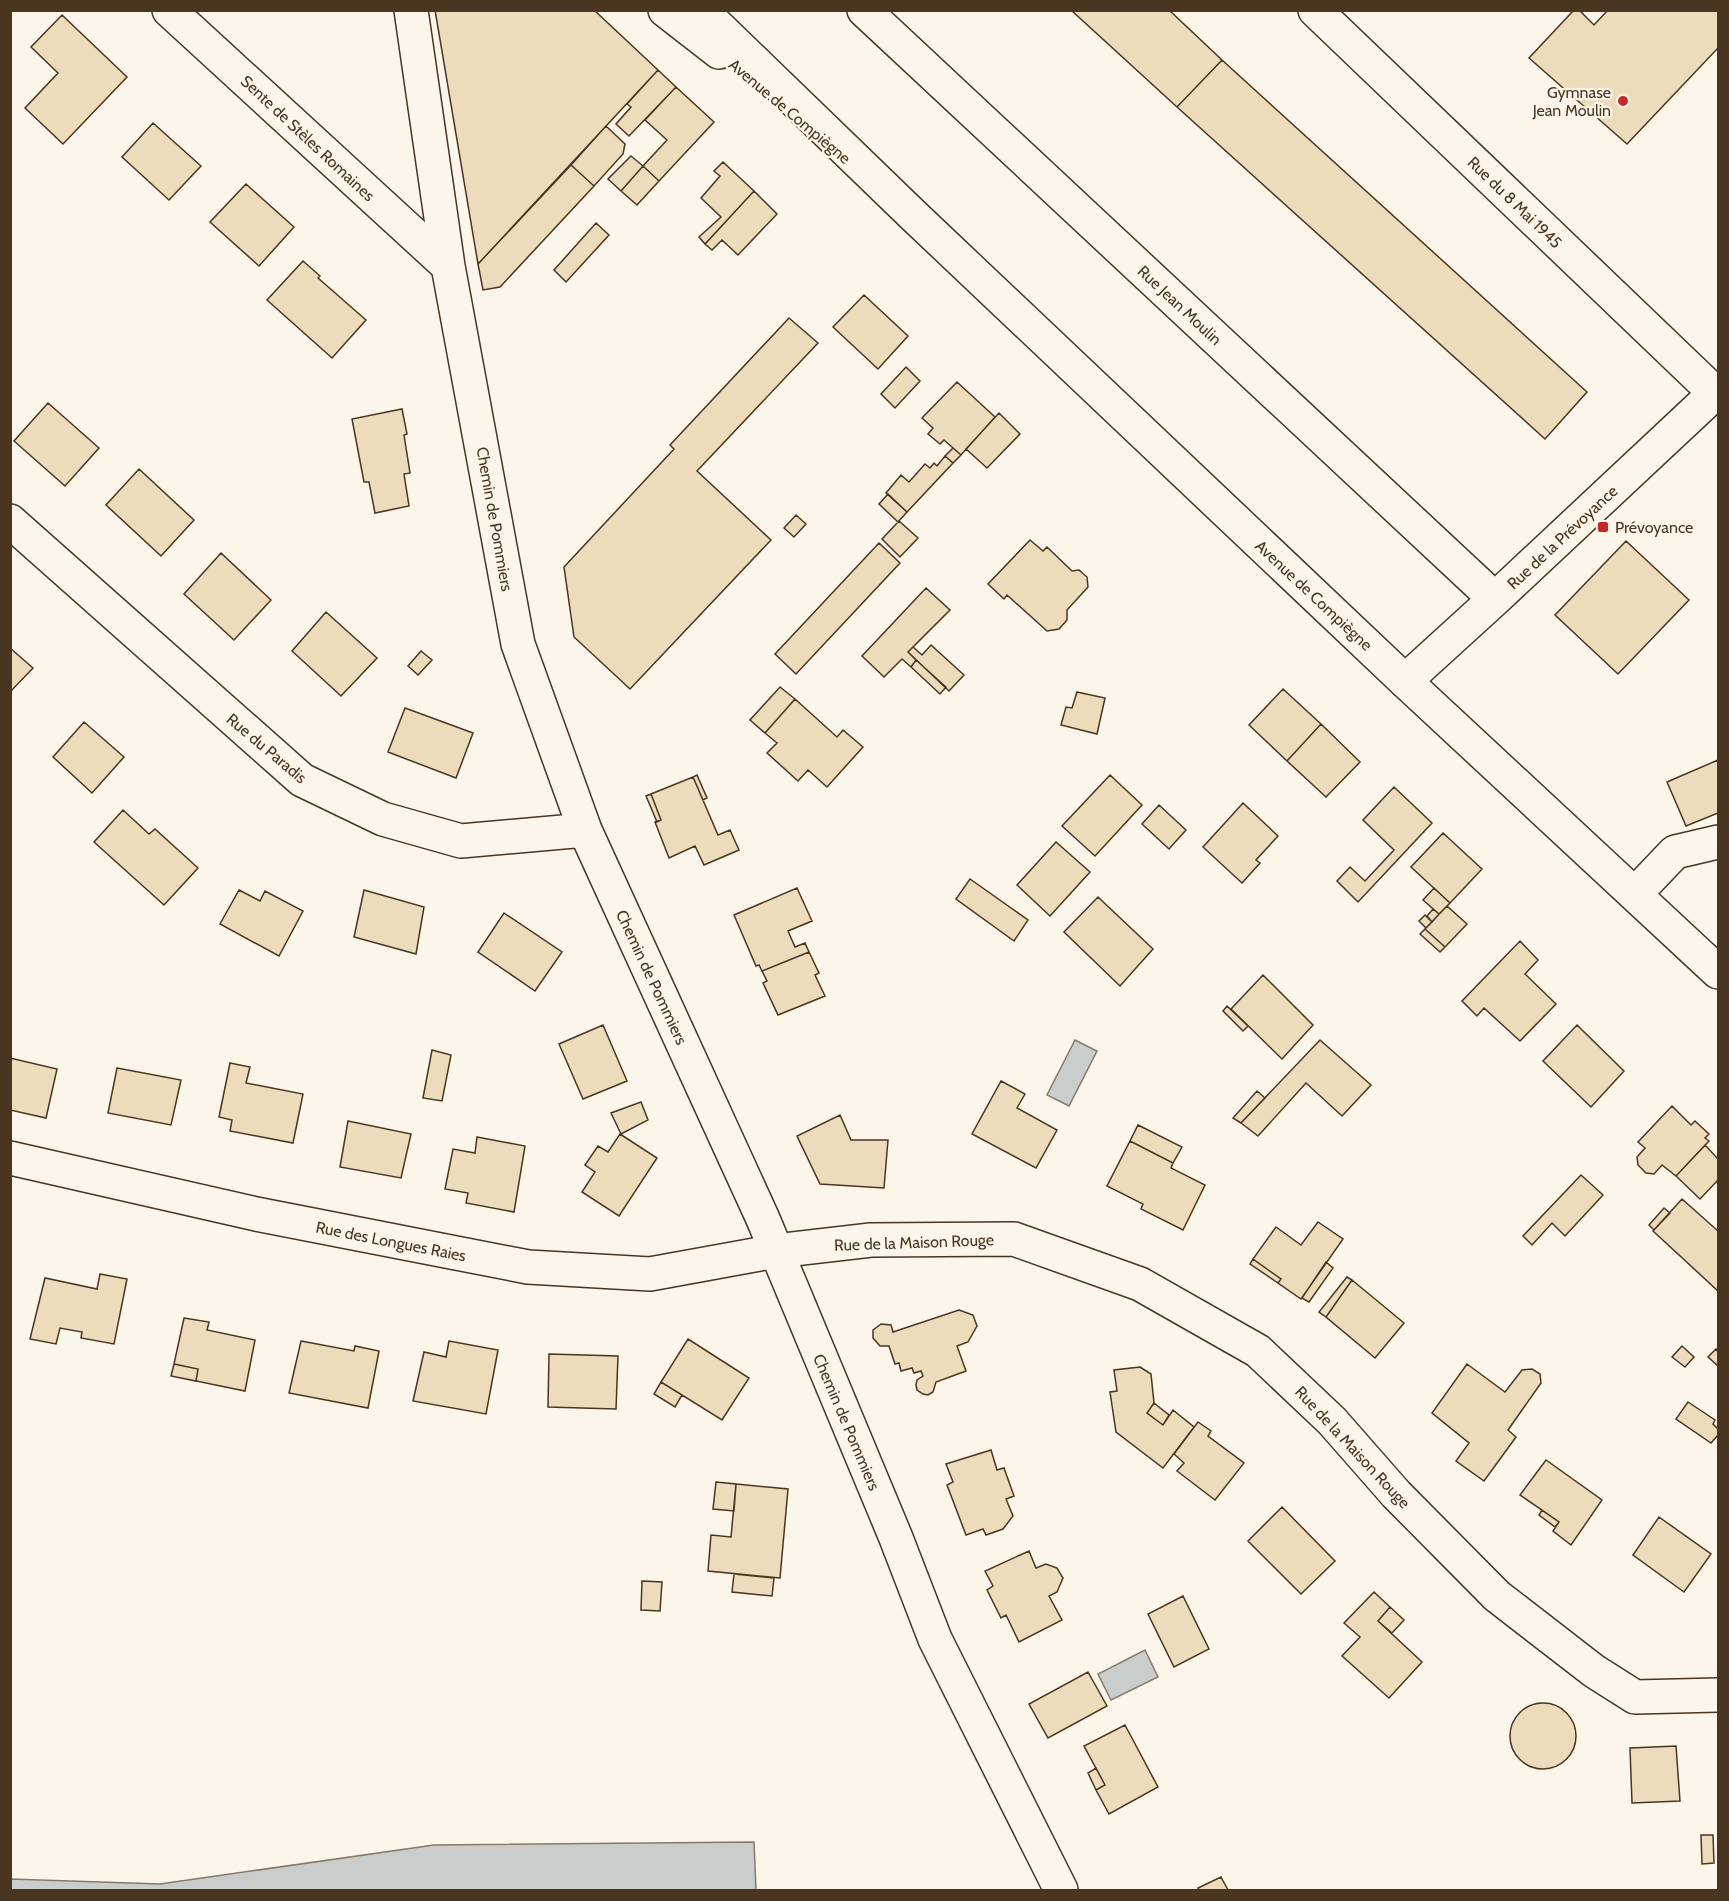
<svg xmlns="http://www.w3.org/2000/svg" width="1729" height="1901" font-family="Cabin,sans-serif">
<style>
.water{fill:#c9cecd;stroke:#887966;stroke-width:1.5}
.building{fill:#ecdcbc;stroke:#4a3520;stroke-width:1.5}
.lines{fill:none;stroke-linecap:round;stroke-linejoin:round}
.minor-casing{stroke:#4a3520;stroke-width:36}
.major-casing{stroke:#4a3520;stroke-width:36}
.minor{stroke:#fbf6e9;stroke-width:33}
.major{stroke:#fbf6e9;stroke-width:33}
.poi-dot{fill:#c62828;stroke:#fbf6e9;stroke-width:2}
.labels{text-anchor:middle;stroke-width:4.5;stroke-linejoin:round;paint-order:stroke}
.poi-label{font-size:16px;fill:#4a3520;stroke:#fbf6e9;text-anchor:end}
.street-label{font-size:16px;fill:#4a3520;stroke:#fbf6e9}
</style>
<rect width="100%" height="100%" fill="#fbf6e9"/>
<path class="water" d="M1075,1040L1097,1051L1069,1106L1047,1095Z
M1145,1650L1158,1677L1111,1700L1098,1674Z
M754,1842L756,1890H11V1879L160,1884L434,1845Z"/>
<path class="building" d="M435,10H594L658,70L478,264Z
M1071,10H1169L1222,60L1177,107Z
M1574,10H1579L1594,25L1608,10H1718V48L1627,144L1529,58Z
M62,15L127,77L63,144L25,108L58,73L31,47Z
M1222,60L1587,392L1545,439L1177,107Z
M658,70L676,87L629,136L616,124L631,107L627,104Z
M676,87L714,122L659,181L643,166L667,140L645,120Z
M153,123L201,166L169,200L122,157Z
M606,126L625,144L623,154L594,186L571,165Z
M631,156L643,166L621,191L608,179Z
M723,162L754,191L705,244L699,237L721,217L701,198L720,176L714,171Z
M571,165L594,186L500,287L483,290L478,264Z
M643,166L659,181L637,205L621,191Z
M246,184L294,227L259,266L210,222Z
M754,191L777,214L738,255L722,240L712,250L705,244Z
M596,223L609,235L566,282L554,270Z
M303,261L320,276L318,278L366,320L332,358L267,300Z
M864,295L908,336L878,369L833,327Z
M789,318L818,343L697,471L771,540L630,689L574,637L564,567L674,449L670,445Z
M906,367L920,381L895,408L881,394Z
M957,382L995,417L961,455L944,440L940,444L928,434L933,428L922,418Z
M48,403L99,448L65,486L14,441Z
M402,409L407,434L404,435L410,473L404,474L409,506L375,513L369,482H364L352,419Z
M999,413L1020,434L987,468L966,449Z
M953,448L961,455L953,463L945,456Z
M945,456L953,463L907,512L886,493L901,475L909,482L925,464L930,468L934,463L937,466Z
M139,469L194,520L161,556L106,505Z
M888,494L907,512L898,522L879,504Z
M796,515L806,524L794,537L784,528Z
M899,521L918,538L900,557L882,539Z
M1030,540L1043,551L1047,547L1072,571L1079,570L1087,577L1088,587L1067,610V620L1059,629L1047,631L1007,595L1004,599L988,584Z
M1626,541L1689,600L1618,674L1555,615Z
M879,543L900,563L796,674L775,654Z
M221,553L271,600L234,640L184,594Z
M926,588L950,610L908,652L916,660L911,667L902,659L884,677L862,656Z
M326,612L377,658L341,696L292,651Z
M931,645L964,675L949,691L908,652L913,647L922,655Z
M10,648L33,668L10,692Z
M421,651L432,660L418,675L408,666Z
M916,660L946,687L940,694L911,667Z
M780,687L795,699L765,733L750,720Z
M1283,689L1321,724L1287,761L1249,725Z
M1077,692L1105,698L1097,734L1061,725L1066,707L1072,708Z
M795,699L837,737L843,730L863,747L827,787L808,770L798,781L767,753L777,743L765,733Z
M405,708L473,733L456,778L388,752Z
M84,722L124,757L92,793L53,757Z
M1321,724L1360,762L1326,797L1287,761Z
M1718,760V813L1686,826L1667,782Z
M697,775L707,798L703,800L693,777Z
M1110,775L1142,805L1095,856L1062,826Z
M693,777L718,835L730,830L739,850L704,865L695,846L669,858L655,822L661,820L651,794Z
M1394,787L1432,823L1358,902L1337,881L1350,867L1365,881L1394,850L1363,820Z
M651,794L661,820L657,822L646,796Z
M1243,803L1278,836L1256,860L1260,863L1242,883L1203,847Z
M1159,805L1186,830L1169,849L1142,824Z
M123,810L149,834L155,829L198,868L164,905L94,842Z
M1443,833L1482,869L1450,903L1411,867Z
M1056,842L1090,872L1050,916L1017,885Z
M970,879L1028,920L1014,941L956,899Z
M797,888L812,921L788,931L795,947L805,943L809,952L762,971L759,965L756,966L734,915Z
M1434,888L1450,903L1439,914L1423,900Z
M239,890L260,901L265,891L303,911L279,956L220,924Z
M364,890L424,907L416,954L354,937Z
M1098,897L1153,949L1120,986L1064,932Z
M1447,906L1467,924L1445,947L1425,929Z
M1433,909L1439,914L1432,922L1427,916Z
M504,913L562,952L535,991L478,952Z
M1425,915L1432,922L1426,928L1419,921Z
M1425,929L1445,947L1440,952L1420,934Z
M1520,941L1538,960L1525,974L1556,1004L1520,1041L1484,1008L1477,1016L1462,1001Z
M809,952L819,973L815,975L825,996L778,1015L763,983L767,981L762,971Z
M1263,975L1313,1025L1282,1059L1231,1009Z
M1227,1006L1248,1026L1243,1031L1223,1011Z
M603,1025L627,1081L583,1099L559,1044Z
M1577,1025L1624,1071L1591,1107L1543,1061Z
M1320,1040L1371,1085L1342,1116L1306,1083L1258,1136L1241,1123Z
M432,1050L451,1055L442,1101L423,1098Z
M10,1058L57,1069L46,1118L10,1110Z
M230,1063L250,1067L246,1083L303,1094L293,1143L230,1131L232,1120L219,1117Z
M117,1068L181,1080L171,1125L108,1113Z
M1001,1081L1025,1094L1017,1108L1057,1130L1036,1168L972,1134Z
M1257,1091L1265,1098L1241,1123L1233,1118Z
M641,1102L648,1120L621,1134L611,1113Z
M1672,1106L1691,1125L1695,1121L1709,1134L1705,1138L1709,1141L1676,1176L1662,1165L1654,1174L1646,1173L1638,1165L1637,1157L1645,1148L1638,1142Z
M840,1115L851,1140H888L884,1188L820,1184L797,1136Z
M348,1121L411,1134L401,1178L340,1167Z
M1138,1125L1182,1147L1173,1163L1130,1141Z
M620,1134L657,1158L619,1216L582,1192L595,1172L585,1165L598,1146L608,1152Z
M477,1137L525,1146L514,1212L466,1203L468,1193L445,1189L453,1149L475,1153Z
M1130,1141L1173,1163L1171,1168L1205,1185L1183,1230L1141,1209L1143,1204L1107,1186Z
M1705,1145L1718,1159V1180L1700,1199L1676,1176Z
M1581,1175L1603,1195L1565,1236L1552,1223L1532,1245L1523,1236Z
M1682,1199L1718,1231V1291L1653,1231Z
M1664,1208L1670,1213L1654,1230L1649,1225Z
M1318,1222L1343,1239L1301,1299L1278,1283L1281,1279L1253,1259L1276,1227L1301,1245Z
M1253,1259L1281,1279L1278,1283L1250,1264Z
M1326,1262L1333,1268L1309,1302L1302,1298Z
M100,1274L127,1279L114,1344L81,1338L82,1332L60,1328L56,1344L30,1339L45,1278L97,1289Z
M1347,1277L1352,1280L1326,1317L1319,1312Z
M1352,1280L1404,1323L1375,1358L1326,1317Z
M959,1310L973,1315L977,1326L968,1342L957,1346L966,1371L936,1382L933,1392L928,1395L923,1394L917,1390L916,1385L917,1380L923,1376L921,1371L914,1373L912,1368L901,1371L899,1363L895,1364L889,1346H880L873,1338V1330L881,1324L891,1325L893,1332Z
M184,1318L209,1322L207,1330L255,1340L245,1391L196,1381L198,1369L174,1364Z
M688,1339L749,1378L722,1420L661,1382Z
M301,1341L354,1351L355,1346L379,1351L368,1408L289,1393Z
M449,1341L498,1350L486,1414L413,1401L424,1352L446,1357Z
M1682,1346L1694,1357L1685,1367L1672,1357Z
M1716,1349L1718,1352V1366L1708,1357Z
M549,1354L618,1356L616,1409L548,1407Z
M174,1364L198,1369L196,1381L171,1376Z
M1467,1364L1505,1392L1522,1370L1532,1369L1540,1374L1541,1383L1508,1430L1516,1437L1484,1481L1456,1461L1469,1443L1432,1413Z
M1140,1367L1151,1374L1154,1403L1147,1413L1163,1425L1173,1410L1194,1427L1163,1468L1116,1432L1110,1392L1117,1391L1114,1370Z
M661,1382L682,1395L675,1407L654,1394Z
M1688,1402L1715,1420L1713,1424L1718,1429V1435L1711,1443L1676,1419Z
M1154,1403L1169,1415L1163,1425L1147,1413Z
M1198,1422L1211,1431L1208,1436L1244,1463L1215,1500L1177,1471L1184,1463L1174,1454Z
M991,1450L997,1470L1004,1468L1014,1496L1006,1499L1013,1516L1003,1529L986,1535L983,1529L966,1535L947,1485L953,1482L946,1464Z
M1546,1460L1602,1500L1571,1545L1553,1531L1559,1522L1520,1495Z
M716,1482L736,1484L734,1511L713,1509Z
M736,1484L788,1489L780,1578L708,1571L711,1535L731,1537Z
M1282,1507L1335,1561L1301,1594L1248,1541Z
M1542,1510L1559,1522L1555,1527L1539,1515Z
M1659,1517L1711,1554L1684,1592L1633,1555Z
M1029,1551L1036,1568L1046,1564L1057,1568L1063,1578L1057,1592L1049,1596L1062,1620L1019,1642L1006,1615L1001,1618L987,1590L993,1586L985,1571Z
M734,1574L774,1578L772,1596L732,1592Z
M642,1581L662,1582L660,1611L641,1610Z
M1374,1592L1390,1607L1378,1621L1422,1662L1389,1698L1342,1656L1360,1637L1344,1623Z
M1183,1596L1209,1649L1174,1667L1148,1614Z
M1390,1607L1404,1620L1392,1633L1378,1621Z
M1088,1672L1107,1706L1048,1738L1029,1704Z
M1510 1736a33 33 0 1 1 66 0a33 33 0 1 1-66 0Z
M1125,1725L1158,1787L1109,1814L1096,1790L1105,1785L1084,1746Z
M1676,1746L1680,1801L1632,1803L1630,1748Z
M1096,1768L1105,1785L1096,1790L1088,1773Z
M1701,1835H1713L1714,1863L1702,1864Z
M1221,1877L1228,1890H1200L1198,1888Z"/>
<g class="lines">
<g class="minor-casing">
<path id="minor" d="M169,10L448,266
M411,10L448,266L518,644L585,830L763,1219L896,1538L935,1639L1061,1890
M864,10L1495,599
M1315,10L1715,393
M10,521L302,780L383,819L461,841L585,830
M1405,681L1495,599L1715,393H1718
M1635,894L1675,852L1718,842
M10,1158L256,1214L528,1267L650,1274L776,1251L871,1240L1014,1239L1140,1284L1258,1351L1332,1421L1396,1494L1497,1596L1594,1671L1635,1697L1718,1695"/>
</g>
<g class="major-casing">
<path id="major" d="M665,10L719,52
M701,10L913,215L1405,681L1718,972"/>
</g>
<use href="#minor" class="minor"/>
<use href="#major" class="major"/>
</g>
<g class="poi-dot">
<circle cx="1623" cy="101" r="6"/>
<rect x="1597" y="521" width="12" height="12" rx="3"/>
</g>
<g class="labels">
<g class="poi-label">
<text x="1611" y="98">Gymnase<tspan x="1611" dy="18">Jean Moulin</tspan></text>
<text x="1615" y="533" text-anchor="start">Prévoyance</text>
</g>
<g class="street-label">
<text transform="translate(790 111) rotate(40)" y="6">Avenue de Compiègne</text>
<text transform="translate(308 138) rotate(43)" y="6">Sente de Stèles Romaines</text>
<text transform="translate(1515 202) rotate(44)" y="6">Rue du 8 Mai 1945</text>
<text transform="translate(1180 305) rotate(43)" y="6">Rue Jean Moulin</text>
<text transform="translate(495 519) rotate(80)" y="6">Chemin de Pommiers</text>
<text transform="translate(1562 537) rotate(-43)" y="6">Rue de la Prévoyance</text>
<text transform="translate(1314 595) rotate(43)" y="6">Avenue de Compiègne</text>
<text transform="translate(267 748) rotate(40)" y="6">Rue du Paradis</text>
<text transform="translate(652 977) rotate(65)" y="6">Chemin de Pommiers</text>
<text transform="translate(391 1241) rotate(11)" y="6">Rue des Longues Raies</text>
<text transform="translate(914 1242) rotate(-2)" y="6">Rue de la Maison Rouge</text>
<text transform="translate(847 1422) rotate(67)" y="6">Chemin de Pommiers</text>
<text transform="translate(1353 1447) rotate(47)" y="6">Rue de la Maison Rouge</text>
</g>
</g>
<rect width="1729" height="1901" fill="none" stroke="#4a3520" stroke-width="24"/>
</svg>
